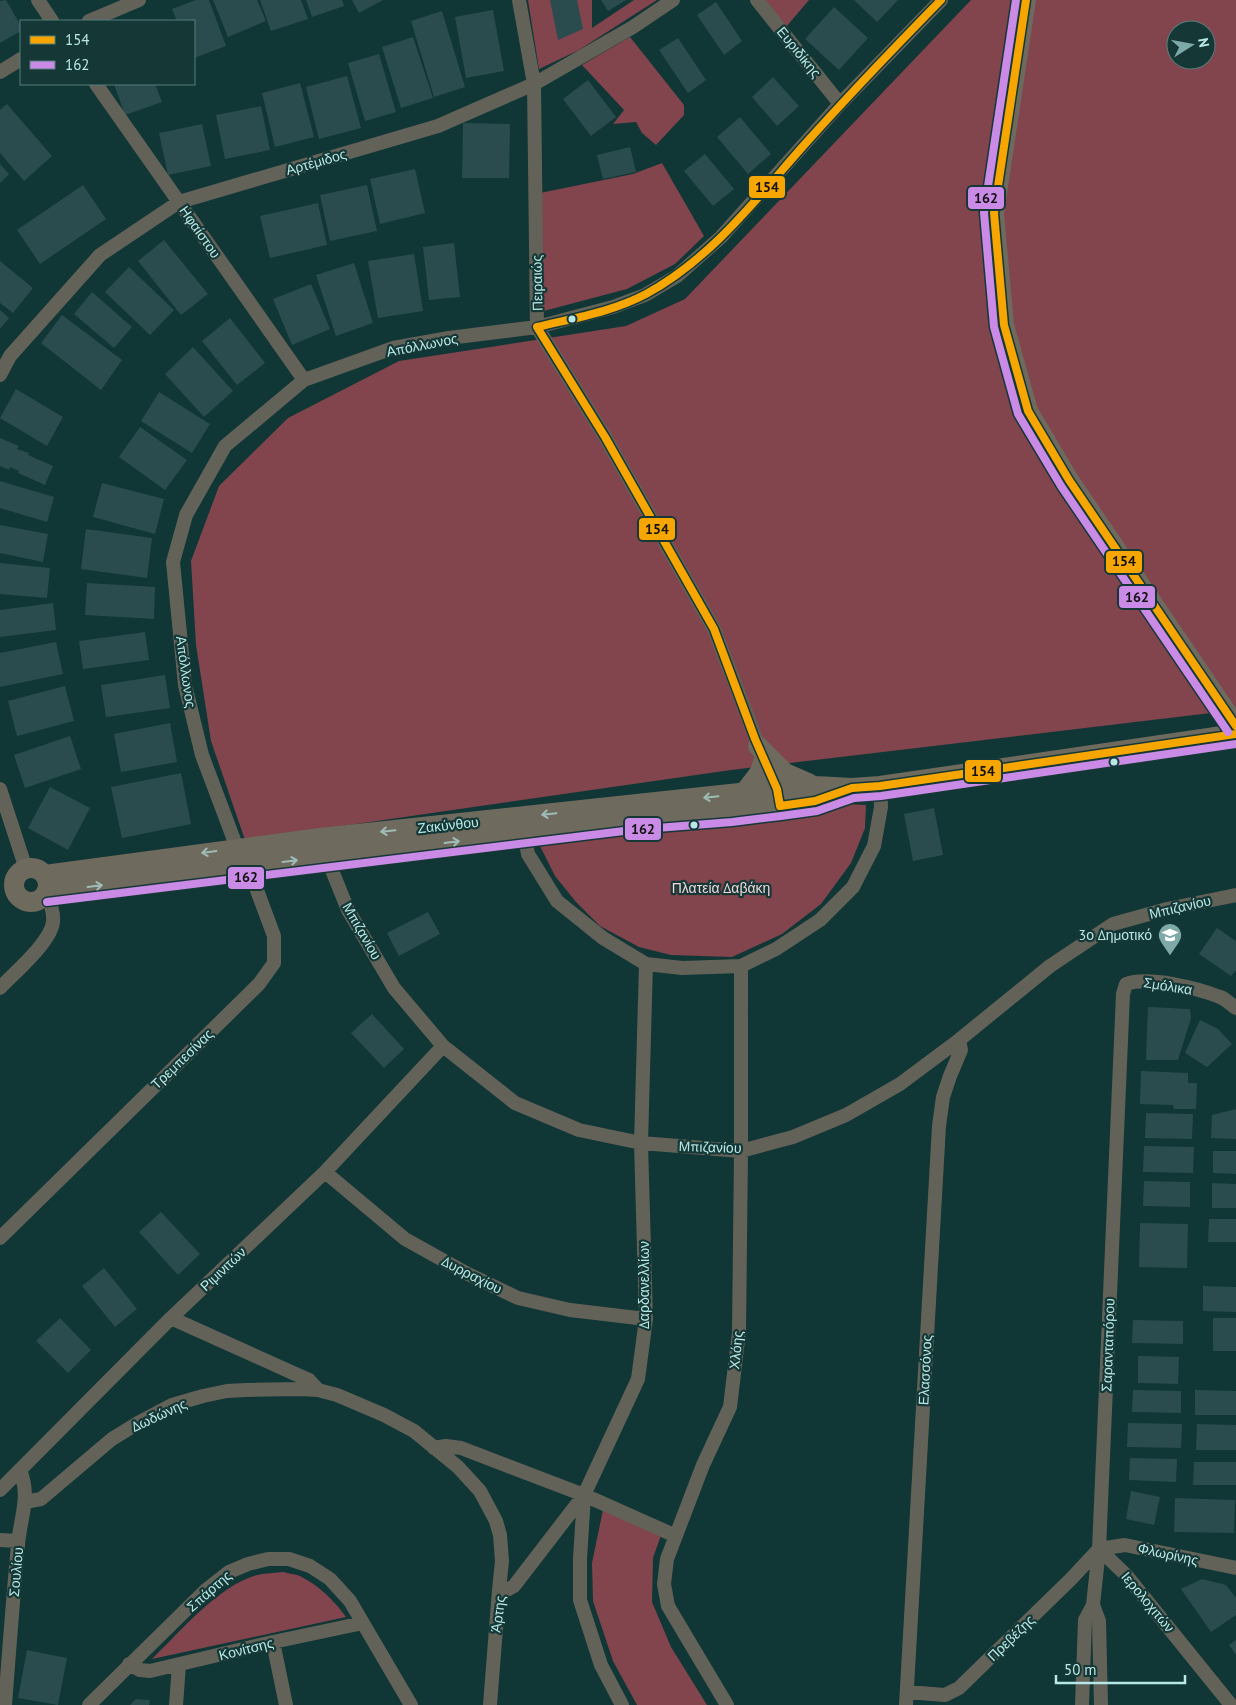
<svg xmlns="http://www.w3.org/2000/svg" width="1236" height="1705" font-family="'PT Sans',sans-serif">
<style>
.green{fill:#82444d;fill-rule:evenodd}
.building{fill:#2b4c4e}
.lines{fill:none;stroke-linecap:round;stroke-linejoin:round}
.street{stroke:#636259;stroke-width:14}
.secondary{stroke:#6e6a5e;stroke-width:20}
.bus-1-casing{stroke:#153837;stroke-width:11}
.bus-2-casing{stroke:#153837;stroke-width:11}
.bus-1{stroke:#f7a600;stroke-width:8}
.bus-2{stroke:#ca8be6;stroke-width:8}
.oneway{stroke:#9ebcb6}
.bus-dot{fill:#b8e8e6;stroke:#153837;stroke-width:2}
.labels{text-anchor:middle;stroke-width:4.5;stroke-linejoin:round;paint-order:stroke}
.street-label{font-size:14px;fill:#b8e8e6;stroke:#153837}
.park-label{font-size:14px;fill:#f1d6d8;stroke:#153837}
.poi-label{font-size:14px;fill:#b8e8e6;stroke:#153837;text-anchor:end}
.line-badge{stroke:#153837;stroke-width:2}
.pale-badge-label{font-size:14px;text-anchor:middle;font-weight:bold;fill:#111}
</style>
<rect width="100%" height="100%" fill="#103635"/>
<path class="green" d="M528,0H592V28L634,0H657L579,50L539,69Z
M765,0H809L786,27Z
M971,0H1236V710L731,770L245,840L211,741L196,645L191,561L219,486L288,418L399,361L626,326L685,299ZM1176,30H1206V60H1176Z
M630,37L684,105V115L656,145L642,133L636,122L613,124L624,110L582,65Z
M662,163L704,236L675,264L627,289L540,312V193L633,174Z
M846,804L866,805L865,828L851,863L821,904L782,934L732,957L671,955L639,947L600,926L576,902L555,876L540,846L542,842Z
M604,1505L665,1524L653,1558L652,1602L671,1647L707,1705H637L613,1661L593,1601L592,1563Z
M284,1572C289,1574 295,1574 300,1576C318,1585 334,1600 346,1617L152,1659C181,1631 218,1586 257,1575C266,1573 275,1573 284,1572Z"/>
<path class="building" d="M6,0L21,26V31L0,43V1Z
M196,0H209L226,46L194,58V21H177L172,9Z
M213,0H257L266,21L228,37Z
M260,0H301L308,19L271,31Z
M306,0H342L344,6L312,17Z
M352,0H383L359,13Z
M550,0H577L583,29L558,40Z
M601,0H626L608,11Z
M854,0H898L877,22Z
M716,2L742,41L724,55L697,15Z
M834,7L868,38L839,70L805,39Z
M493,10L504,71L466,78L455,17Z
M442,11L465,87L434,97L411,21Z
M413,37L433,98L401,108L382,47Z
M678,38L706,80L688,93L659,50Z
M379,54L396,112L365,121L348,63Z
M347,76L361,128L319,139L306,87Z
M773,77L799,106L777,126L752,97Z
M588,80L616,117L591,136L563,99Z
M300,83L314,137L275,147L262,93Z
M114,84H155L162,102L125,115Z
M7,104L52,156L24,181L0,153V110Z
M261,106L270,150L225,159L216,115Z
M740,117L771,154L748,174L717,137Z
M463,123L510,124L509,178H462Z
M202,124L211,166L168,175L159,133Z
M630,147L636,172L603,179L597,155Z
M705,154L734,189L713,206L684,171Z
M0,164L9,174L0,183Z
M415,169L425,213L380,224L370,179Z
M83,185L106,219L40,264L17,230Z
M367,185L377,231L330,241L320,195Z
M318,203L327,245L270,258L260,216Z
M164,240L208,294L181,315L138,261Z
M454,243L460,297L429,300L423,247Z
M414,254L423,311L378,318L368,261Z
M0,261L33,288L13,313L0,303Z
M354,263L373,323L336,336L316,275Z
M129,267L174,310L150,335L105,292Z
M311,284L330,329L292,345L273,299Z
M92,292L132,327L114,348L74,314Z
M0,310L9,318L0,329Z
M62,315L122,360L101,390L41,343Z
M230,318L265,363L237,385L202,341Z
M193,347L233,391L204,417L165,374Z
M16,389L63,417L47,446L0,418Z
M159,392L210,424L192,453L141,421Z
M140,427L187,460L165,490L119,457Z
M0,438L19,446L17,449L29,453L28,455L53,466L45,485L18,473L19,471L10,467L9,470L0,466Z
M0,481L54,497L47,522L0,508Z
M102,483L164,499L155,534L93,517Z
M0,525L48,534L43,562L0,553Z
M86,529L152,538L147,578L81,569Z
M0,563L50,568L47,598L0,594Z
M87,583L155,587L154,619L85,615Z
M53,603L56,630L0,637V610Z
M145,632L149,660L83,669L79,641Z
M56,642L63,674L0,687V653Z
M165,675L170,708L106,717L101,685Z
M65,686L74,721L17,736L8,701Z
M170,723L177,762L121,772L114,734Z
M70,736L81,769L25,788L14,755Z
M181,773L191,824L122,838L111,787Z
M50,787L90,808L68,850L28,828Z
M934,808L943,855L913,861L904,814Z
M428,912L440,934L399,956L387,933Z
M1217,928L1236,941V970L1231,976L1199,954Z
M1148,1007L1190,1009L1191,1018L1178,1060H1146Z
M372,1014L404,1049L384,1068L351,1033Z
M1200,1020L1218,1029L1232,1044L1207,1067L1185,1053Z
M1141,1071L1188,1073V1083H1197L1196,1109H1174L1173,1105L1140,1104Z
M1236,1109V1139L1211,1138L1212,1115Z
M1146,1113L1193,1114L1192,1139L1145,1138Z
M1144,1146L1194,1147L1193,1173L1143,1172Z
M1213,1151H1236V1174L1213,1173Z
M1144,1181L1190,1182V1207L1143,1206Z
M1212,1183L1236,1184V1208H1212Z
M161,1212L200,1254L178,1275L139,1232Z
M1209,1219H1236V1242H1208Z
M1140,1223L1188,1224L1187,1268L1139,1267Z
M104,1268L137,1309L115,1327L82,1286Z
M1203,1286L1236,1287V1312L1203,1311Z
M60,1318L91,1350L68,1373L36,1341Z
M1213,1318H1236V1351H1213Z
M1133,1320L1183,1321V1344L1132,1343Z
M1138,1356L1179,1357L1178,1384L1138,1383Z
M1133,1390L1181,1391V1413L1132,1412Z
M1195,1390L1236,1391V1415H1195Z
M1128,1423L1182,1424L1181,1448L1127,1447Z
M1197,1424L1236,1425V1450H1196Z
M1130,1458L1177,1459L1176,1482L1129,1480Z
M1194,1462H1236V1485H1193Z
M1131,1491L1160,1497L1154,1525L1126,1519Z
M1175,1498L1235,1500L1234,1533L1174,1532Z
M1202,1579L1226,1585L1236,1598V1615L1211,1632L1181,1589Z
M1236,1640V1655L1229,1645Z
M27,1650L67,1658L58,1705L18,1698Z
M136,1699L150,1700L149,1705H130Z"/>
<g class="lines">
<path class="street" d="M38,0L52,21
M519,0L534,84L537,327L605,437L714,629L778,796
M757,0L840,104
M89,21L139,0
M0,72L21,59
M96,84L304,380
M0,375L10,356L100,255L179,202L438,126L534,84L633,27L673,0
M0,789L26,869
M524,833L528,854L557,901L603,938L646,964L682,968L741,966L776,949L820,920L853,887L874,846L881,807L880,786
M323,848L348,910L394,988L443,1046L515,1103L579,1130L641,1143L741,1151L793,1137L846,1115L900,1084L959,1040L1050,966L1113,924L1167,909L1236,895
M0,988C14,973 51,942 53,922C54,912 50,901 46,892
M325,1172L405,1239L468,1274L518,1298L570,1310L646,1319
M0,1238L259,984L274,963V936L248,866L237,848L202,755L185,685L173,562L186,515L225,446L304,380L393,348L449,338L537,327L613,307L645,295L677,276L721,237L840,104L941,0
M171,1318L302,1377L309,1380L318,1390
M434,1448L446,1446L461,1448L584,1495L676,1536
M0,1490L171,1318L325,1172L443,1046
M25,1502L41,1499L112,1439L138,1423L172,1405L203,1396L227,1391L246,1390L300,1389L318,1390L337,1395L384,1415L414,1431L458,1467L480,1491L496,1521L500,1535L502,1561L499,1590L490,1705
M0,1540L18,1541
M1099,1549L1126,1575L1231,1705
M1099,1549L1125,1545L1236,1568
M499,1590H507L514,1586L584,1495
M1093,1605L1099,1621L1101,1705
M273,1642L286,1705
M129,1664L140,1670L150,1671L273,1642L363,1623
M907,1692L945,1695L959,1688L1071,1579L1099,1549
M5,1705C9,1652 13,1598 18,1545C20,1518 31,1497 20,1470
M89,1705L206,1590L229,1572L248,1564L268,1559H289L310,1566L330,1579L350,1601L411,1705
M176,1705L179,1665
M622,1705L601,1665L580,1600V1559L584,1495L638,1379L646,1319L641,1143L646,964
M727,1705L668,1606L664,1584L667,1559L703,1465L730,1407L739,1332L741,1151V966
M906,1705L939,1126L943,1097L950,1076L961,1050L959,1040
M1082,1705L1085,1620L1093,1605L1099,1549L1123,994L1126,984C1149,976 1197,988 1220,997C1226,999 1231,1005 1236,1008"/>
<path class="secondary" d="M1026,0L994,213L1004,325L1028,411L1069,480L1236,726
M758,746L785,773L810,784
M744,793L760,772L764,759
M14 885a17 17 0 1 1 34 0a17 17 0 1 1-34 0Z
M45,875L320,838L777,789L815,786L852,788L880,786L1236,734
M46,892L248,866L631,820L731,812L780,806L815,801L843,791"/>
<g class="bus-1-casing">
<path id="bus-1" d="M941,0C895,47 849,95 805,144C757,198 711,259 646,294C612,312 574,318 537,327L605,437L714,629L755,739L777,789L780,806L815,801L852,788L880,786L1236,734
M1026,0L994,213L1004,325L1028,411L1069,480L1236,726"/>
</g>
<g class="bus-2-casing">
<path id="bus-2" d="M1016,0L984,213L994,327L1018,414L1061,486L1228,732
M47,902L632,830L732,822L781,816L817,811L854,798L881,796L1236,744"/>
</g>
<use href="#bus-1" class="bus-1"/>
<use href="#bus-2" class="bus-2"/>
</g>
<defs><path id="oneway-shaft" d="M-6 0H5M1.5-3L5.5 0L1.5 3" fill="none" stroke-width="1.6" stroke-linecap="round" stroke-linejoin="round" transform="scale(1.25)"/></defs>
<g class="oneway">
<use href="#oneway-shaft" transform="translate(711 797) rotate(174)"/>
<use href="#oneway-shaft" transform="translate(549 814) rotate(174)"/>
<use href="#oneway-shaft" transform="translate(388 831) rotate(174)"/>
<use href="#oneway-shaft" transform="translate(452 842) rotate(-7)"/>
<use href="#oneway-shaft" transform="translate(209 852) rotate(172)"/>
<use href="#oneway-shaft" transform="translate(290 861) rotate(-7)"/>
<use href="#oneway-shaft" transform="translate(95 886) rotate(-7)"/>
</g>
<defs>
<g id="school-pin" transform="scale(1.25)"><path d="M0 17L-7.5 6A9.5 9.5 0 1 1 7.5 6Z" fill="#7daaa8" stroke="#153837"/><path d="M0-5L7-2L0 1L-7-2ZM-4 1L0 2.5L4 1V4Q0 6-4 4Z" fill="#fff"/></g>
</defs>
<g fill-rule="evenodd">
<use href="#school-pin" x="1170" y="935"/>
</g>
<g class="bus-dot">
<circle cx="572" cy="319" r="4.5"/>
<circle cx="1114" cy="762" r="4.5"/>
<circle cx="694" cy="825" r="4.5"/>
</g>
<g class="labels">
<g class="street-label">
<text transform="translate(799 52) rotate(51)" y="5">Ευριδίκης</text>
<text transform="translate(316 162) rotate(-16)" y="5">Αρτέμιδος</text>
<text transform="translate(200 232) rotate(55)" y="5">Ηφαίστου</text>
<text transform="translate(537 283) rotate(-91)" y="5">Πειραιώς</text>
<text transform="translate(422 345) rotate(-11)" y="5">Απόλλωνος</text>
<text transform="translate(186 672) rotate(82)" y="5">Απόλλωνος</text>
<text transform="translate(448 825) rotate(-6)" y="5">Ζακύνθου</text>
<text transform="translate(1180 907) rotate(-13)" y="5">Μπιζανίου</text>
<text transform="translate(362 931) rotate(60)" y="5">Μπιζανίου</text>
<text transform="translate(1168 986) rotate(9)" y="5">Σμόλικα</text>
<text transform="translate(182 1059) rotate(-44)" y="5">Τρεμπεσίνας</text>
<text transform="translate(710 1147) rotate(2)" y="5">Μπιζανίου</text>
<text transform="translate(223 1269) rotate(-43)" y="5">Ριμινιτών</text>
<text transform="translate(472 1275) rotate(27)" y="5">Δυρραχίου</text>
<text transform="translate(644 1285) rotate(-90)" y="5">Δαρδανελλίων</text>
<text transform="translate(1108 1345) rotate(-88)" y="5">Σαρανταπόρου</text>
<text transform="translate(736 1350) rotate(-84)" y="5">Χλόης</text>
<text transform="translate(925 1370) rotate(-87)" y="5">Ελασσόνος</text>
<text transform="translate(159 1415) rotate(-25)" y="5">Δωδώνης</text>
<text transform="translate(1168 1554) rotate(12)" y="5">Φλωρίνης</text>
<text transform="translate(16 1572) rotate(-85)" y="5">Σουλίου</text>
<text transform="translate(209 1591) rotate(-41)" y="5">Σπάρτης</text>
<text transform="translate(1148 1602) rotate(50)" y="5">Ιερολοχιτών</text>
<text transform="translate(498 1614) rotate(-82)" y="5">Άρτης</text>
<text transform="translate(1011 1638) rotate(-44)" y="5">Πρεβέζης</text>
<text transform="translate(246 1649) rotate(-14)" y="5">Κονίτσης</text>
</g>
<g class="park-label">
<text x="721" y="893">Πλατεία Δαβάκη</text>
</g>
<g class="poi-label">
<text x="1152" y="940">3ο Δημοτικό</text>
</g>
</g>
<g class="line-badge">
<rect x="748" y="175" width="38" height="24" rx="5" fill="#f7a600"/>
<rect x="967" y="186" width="38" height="24" rx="5" fill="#ca8be6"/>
<rect x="638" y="517" width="38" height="24" rx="5" fill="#f7a600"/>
<rect x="1105" y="550" width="38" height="24" rx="5" fill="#f7a600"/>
<rect x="1118" y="585" width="38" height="24" rx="5" fill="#ca8be6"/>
<rect x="964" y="759" width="38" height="24" rx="5" fill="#f7a600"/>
<rect x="624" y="817" width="38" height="24" rx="5" fill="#ca8be6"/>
<rect x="227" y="866" width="38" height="24" rx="5" fill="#ca8be6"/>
</g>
<g class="pale-badge-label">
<text x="767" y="192">154</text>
<text x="986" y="203">162</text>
<text x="657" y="534">154</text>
<text x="1124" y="566">154</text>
<text x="1137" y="602">162</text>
<text x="983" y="776">154</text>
<text x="643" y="834">162</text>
<text x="246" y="882">162</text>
</g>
<rect x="20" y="20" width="175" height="65" fill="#153837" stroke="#567e7d"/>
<rect x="30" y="36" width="25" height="8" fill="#f7a600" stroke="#567e7d"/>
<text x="65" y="45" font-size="15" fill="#b8e8e6">154</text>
<rect x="30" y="61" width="25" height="8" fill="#ca8be6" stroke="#567e7d"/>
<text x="65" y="70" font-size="15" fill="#b8e8e6">162</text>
<g transform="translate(1191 45) rotate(79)"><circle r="24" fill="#153837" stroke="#567e7d"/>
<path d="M0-4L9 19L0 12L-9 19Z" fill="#7daaa8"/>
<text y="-8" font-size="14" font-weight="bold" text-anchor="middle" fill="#b8e8e6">N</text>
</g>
<path d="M1056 1675v8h129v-8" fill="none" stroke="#b8e8e6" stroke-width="2.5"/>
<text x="1064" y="1675" font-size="15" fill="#b8e8e6" stroke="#153837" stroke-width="4" paint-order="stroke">50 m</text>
</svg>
